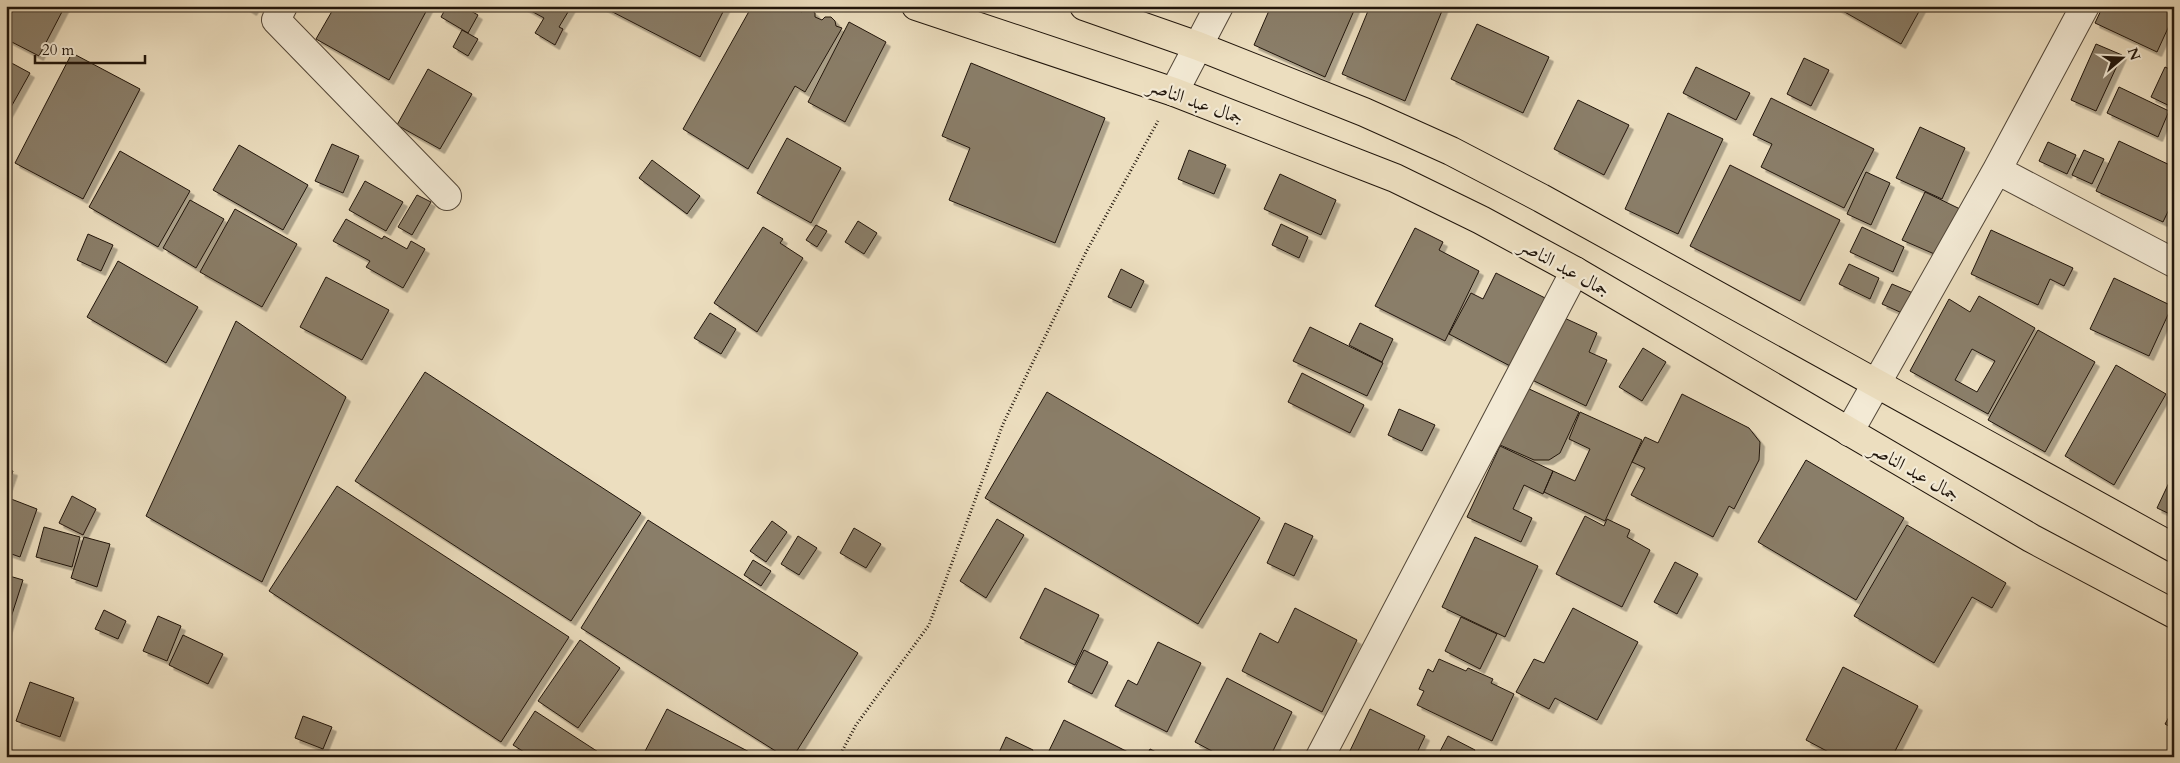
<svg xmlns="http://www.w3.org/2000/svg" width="2180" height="763" font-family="Cardo,Amiri,serif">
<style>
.building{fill:#8a7e69;stroke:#20150b;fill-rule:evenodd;filter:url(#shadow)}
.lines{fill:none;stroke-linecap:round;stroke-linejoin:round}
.minor-casing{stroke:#534738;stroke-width:30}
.major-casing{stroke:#20150b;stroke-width:30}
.path{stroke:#20150b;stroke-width:3;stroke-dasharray:1 2.5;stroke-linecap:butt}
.minor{stroke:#f3ead5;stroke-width:28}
.major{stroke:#ecdebf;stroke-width:28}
.labels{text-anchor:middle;stroke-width:4.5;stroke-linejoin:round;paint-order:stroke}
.street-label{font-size:19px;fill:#20150b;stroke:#f3ead5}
</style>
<defs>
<filter id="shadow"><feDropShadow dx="4.5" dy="4.5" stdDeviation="0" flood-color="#0004"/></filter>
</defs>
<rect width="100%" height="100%" fill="#ecdebf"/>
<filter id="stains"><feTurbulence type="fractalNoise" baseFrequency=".004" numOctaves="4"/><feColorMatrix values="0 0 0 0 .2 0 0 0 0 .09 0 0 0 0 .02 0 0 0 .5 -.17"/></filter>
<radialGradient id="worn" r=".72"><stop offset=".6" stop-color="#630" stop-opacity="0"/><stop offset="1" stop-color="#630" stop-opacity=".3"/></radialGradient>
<path class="building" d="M6,6H65L39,56L6,39Z
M244,6H255L252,11Z
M335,6H429L389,80L316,39Z
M447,6H462L478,15L468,33L441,17Z
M522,6L571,7L559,27L563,29L555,45L535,33L544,18Z
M601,6H726L700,57Z
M752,6H794L795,9L802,12L805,9H810L815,13V17L822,20L825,17H831L835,21L836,26L842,28L805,92L795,86L748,169L683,129Z
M1271,6H1356L1325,77L1254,45Z
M1370,6H1444L1405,101L1342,74Z
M1834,6H1922L1901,44Z
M2103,6H2174V15L2157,52L2095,23Z
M849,22L886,42L845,122L808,102Z
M1477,24L1549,57L1523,113L1451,79Z
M462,30L478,39L468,56L453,47Z
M2096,44L2122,55L2096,111L2071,100Z
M72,53L140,89L83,199L15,163Z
M1804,58L1829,70L1811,106L1787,94Z
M6,60L30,73L6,116Z
M971,63L1105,118L1055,243L949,200L970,148L942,136Z
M1696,67L1750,93L1736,120L1683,93Z
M2165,67L2174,71V108L2151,97Z
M428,69L472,94L440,149L397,125Z
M2119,87L2169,111L2158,137L2107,113Z
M1771,98L1874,149L1844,208L1761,167L1772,144L1753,135Z
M1578,100L1629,125L1604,175L1554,149Z
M1668,113L1723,139L1678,234L1625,209Z
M1920,127L1965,148L1942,199L1896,178Z
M787,138L841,168L811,223L757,193Z
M2119,141L2174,167V199L2163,222L2096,191Z
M2048,142L2076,155L2067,174L2039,161Z
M332,144L359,156L343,193L315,181Z
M239,145L308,185L283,230L213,190Z
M1189,150L1226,165L1214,194L1178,179Z
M2084,150L2104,159L2092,184L2072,175Z
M120,151L190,191L158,247L89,207Z
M652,160L700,196L687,214L639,178Z
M1730,165L1840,220L1800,301L1690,246Z
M1866,172L1890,183L1871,225L1847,214Z
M1280,174L1336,200L1321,235L1264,209Z
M365,181L403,202L386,231L349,210Z
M1925,192L1960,209L1939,256L1902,240Z
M417,195L431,202L412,235L398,227Z
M190,200L224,219L196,268L163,248Z
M235,209L297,244L262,307L200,272Z
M346,219L382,239L384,236L407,249L411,241L425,249L403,288L366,267L370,261L333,241Z
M858,221L877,233L864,254L845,242Z
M1281,224L1308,237L1299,258L1272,245Z
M816,225L827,231L817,247L806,240Z
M763,227L783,239L780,243L803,258L757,332L714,303Z
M1862,227L1904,247L1893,272L1850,252Z
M1415,228L1443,242L1439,250L1479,271L1445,341L1375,306Z
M1991,230L2073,268L2064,286L2050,279L2038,305L1971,274Z
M88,234L113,245L101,271L77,260Z
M118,261L198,307L166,363L87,317Z
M1849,264L1879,278L1870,299L1839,284Z
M1121,269L1144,281L1131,308L1108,297Z
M1496,273L1547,299L1512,367L1449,334L1471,293L1483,299Z
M326,277L389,310L362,360L300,327Z
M2114,278L2172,306L2149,356L2090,329Z
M1892,284L1920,296L1911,317L1882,304Z
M1979,296L2035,328L1988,414L1910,371L1949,299L1970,312ZM1972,349L1995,361L1977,392L1955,380Z
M710,313L736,329L721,354L694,338Z
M1560,316L1597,333L1589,352L1607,360L1586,406L1530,379Z
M236,321L346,397L262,582L146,516Z
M1360,323L1393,339L1382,362L1349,345Z
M1310,327L1383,363L1367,396L1293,361Z
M2038,330L2095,362L2045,452L1988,420Z
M1643,348L1666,362L1642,401L1619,387Z
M2116,365L2166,394L2114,485L2065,456Z
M425,372L641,513L571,621L355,481Z
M1302,373L1364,405L1350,433L1288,402Z
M1527,388L1579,412L1560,453L1549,460H1534L1500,445Z
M1047,392L1260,518L1198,624L985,498Z
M1682,394L1749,428L1760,442L1759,460L1734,509L1729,506L1713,537L1631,495L1645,468L1632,462L1645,437L1658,443Z
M1399,409L1435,425L1422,451L1388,435Z
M1580,412L1642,440L1605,521L1544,492L1553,471L1575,481L1590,449L1569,439Z
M1500,446L1553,471L1543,494L1524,485L1513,509L1532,518L1521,542L1467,517Z
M1806,460L1904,518L1856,600L1758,542Z
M6,469L13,471L6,491Z
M2174,472V516L2157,508Z
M337,486L569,637L501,742L269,591Z
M72,496L96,509L83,535L59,523Z
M6,497L37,509L20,557L6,552Z
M1585,516L1604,526L1607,519L1630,530L1627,537L1650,550L1622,607L1556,574Z
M997,519L1024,535L986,598L960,581Z
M648,520L858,653L793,757H785L581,628Z
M772,521L787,532L766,562L750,551Z
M1285,523L1313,536L1294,576L1267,563Z
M1907,525L2006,583L1992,608L1972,597L1934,663L1854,616Z
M44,527L80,537L72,567L36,557Z
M854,528L881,544L866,568L840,553Z
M798,536L817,548L799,575L781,564Z
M84,537L110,544L97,587L71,578Z
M1475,537L1538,566L1505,637L1442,607Z
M753,560L771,571L761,586L744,575Z
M1675,562L1698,574L1677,614L1654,602Z
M6,575L23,580L6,633Z
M1045,588L1099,615L1075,665L1020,638Z
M1295,608L1357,640L1322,712L1242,671L1260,633L1278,643Z
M1573,608L1638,642L1597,720L1555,698L1549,709L1516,692L1534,659L1544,663Z
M104,610L126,621L118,639L95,629Z
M158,616L181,626L167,661L143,651Z
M1461,617L1497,634L1480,669L1445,651Z
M183,635L223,654L208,684L169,665Z
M580,640L620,668L578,728L538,701Z
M1158,642L1201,663L1167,732L1115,706L1128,680L1137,685Z
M1084,650L1108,662L1092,694L1068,682Z
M1439,659L1466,671L1468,668L1493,679L1491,683L1514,694L1492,741L1417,705L1424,691L1419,689L1428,669L1433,672Z
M1843,667L1918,706L1892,757H1838L1806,740Z
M1227,678L1292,712L1270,757H1223L1195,742Z
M30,682L74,698L60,737L16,721Z
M2174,708V729L2165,724Z
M667,709L759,757H642Z
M1370,709L1425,736L1415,757H1347Z
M535,711L606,757H532L513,745Z
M303,716L332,727L323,749L295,738Z
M1064,720L1138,757H1046Z
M1448,736L1475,750L1471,757H1437Z
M1006,737L1033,750L1030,757H997Z
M6,749L27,757H6Z
M1150,749L1166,757H1146Z"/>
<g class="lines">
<g class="minor-casing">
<path id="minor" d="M283,6L276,20L447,196
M1174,92L1219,6
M1997,170L2174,263
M1849,432L1997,170L2085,6
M1320,757L1575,271"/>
</g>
<g class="major-casing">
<path id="major" d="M916,6L1174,92L1395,178L1481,220L1575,271L2031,538L2174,614
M1084,6L1198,46L1364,112L1451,151L1541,198L2174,548"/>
</g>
<path class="path" d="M839,757L856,725L929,625L1003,424L1086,252L1158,121"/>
<use href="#minor" class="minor"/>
<use href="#major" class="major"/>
</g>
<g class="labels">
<g class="street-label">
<text transform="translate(1196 101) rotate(20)" y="7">جمال عبد الناصر</text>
<text transform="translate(1565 267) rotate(29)" y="7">جمال عبد الناصر</text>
<text transform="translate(1915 471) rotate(30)" y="7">جمال عبد الناصر</text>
</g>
</g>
<rect width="2180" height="763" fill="none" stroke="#ecdebf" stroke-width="25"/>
<rect x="8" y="8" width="2165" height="748" fill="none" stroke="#20150b" stroke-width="2.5"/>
<rect x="12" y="12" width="2155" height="738" fill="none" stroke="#20150b"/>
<g transform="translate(2122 58) rotate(71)" stroke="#f3ead5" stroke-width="4" paint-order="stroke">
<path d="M0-4L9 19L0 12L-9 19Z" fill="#20150b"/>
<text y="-8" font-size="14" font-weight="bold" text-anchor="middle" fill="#20150b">N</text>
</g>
<path d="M35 55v8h110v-8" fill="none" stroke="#20150b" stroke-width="2.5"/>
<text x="42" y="55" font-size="15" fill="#20150b" stroke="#f3ead5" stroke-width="4" paint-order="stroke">20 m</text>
<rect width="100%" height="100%" filter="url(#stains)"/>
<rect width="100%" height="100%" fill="url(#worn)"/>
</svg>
